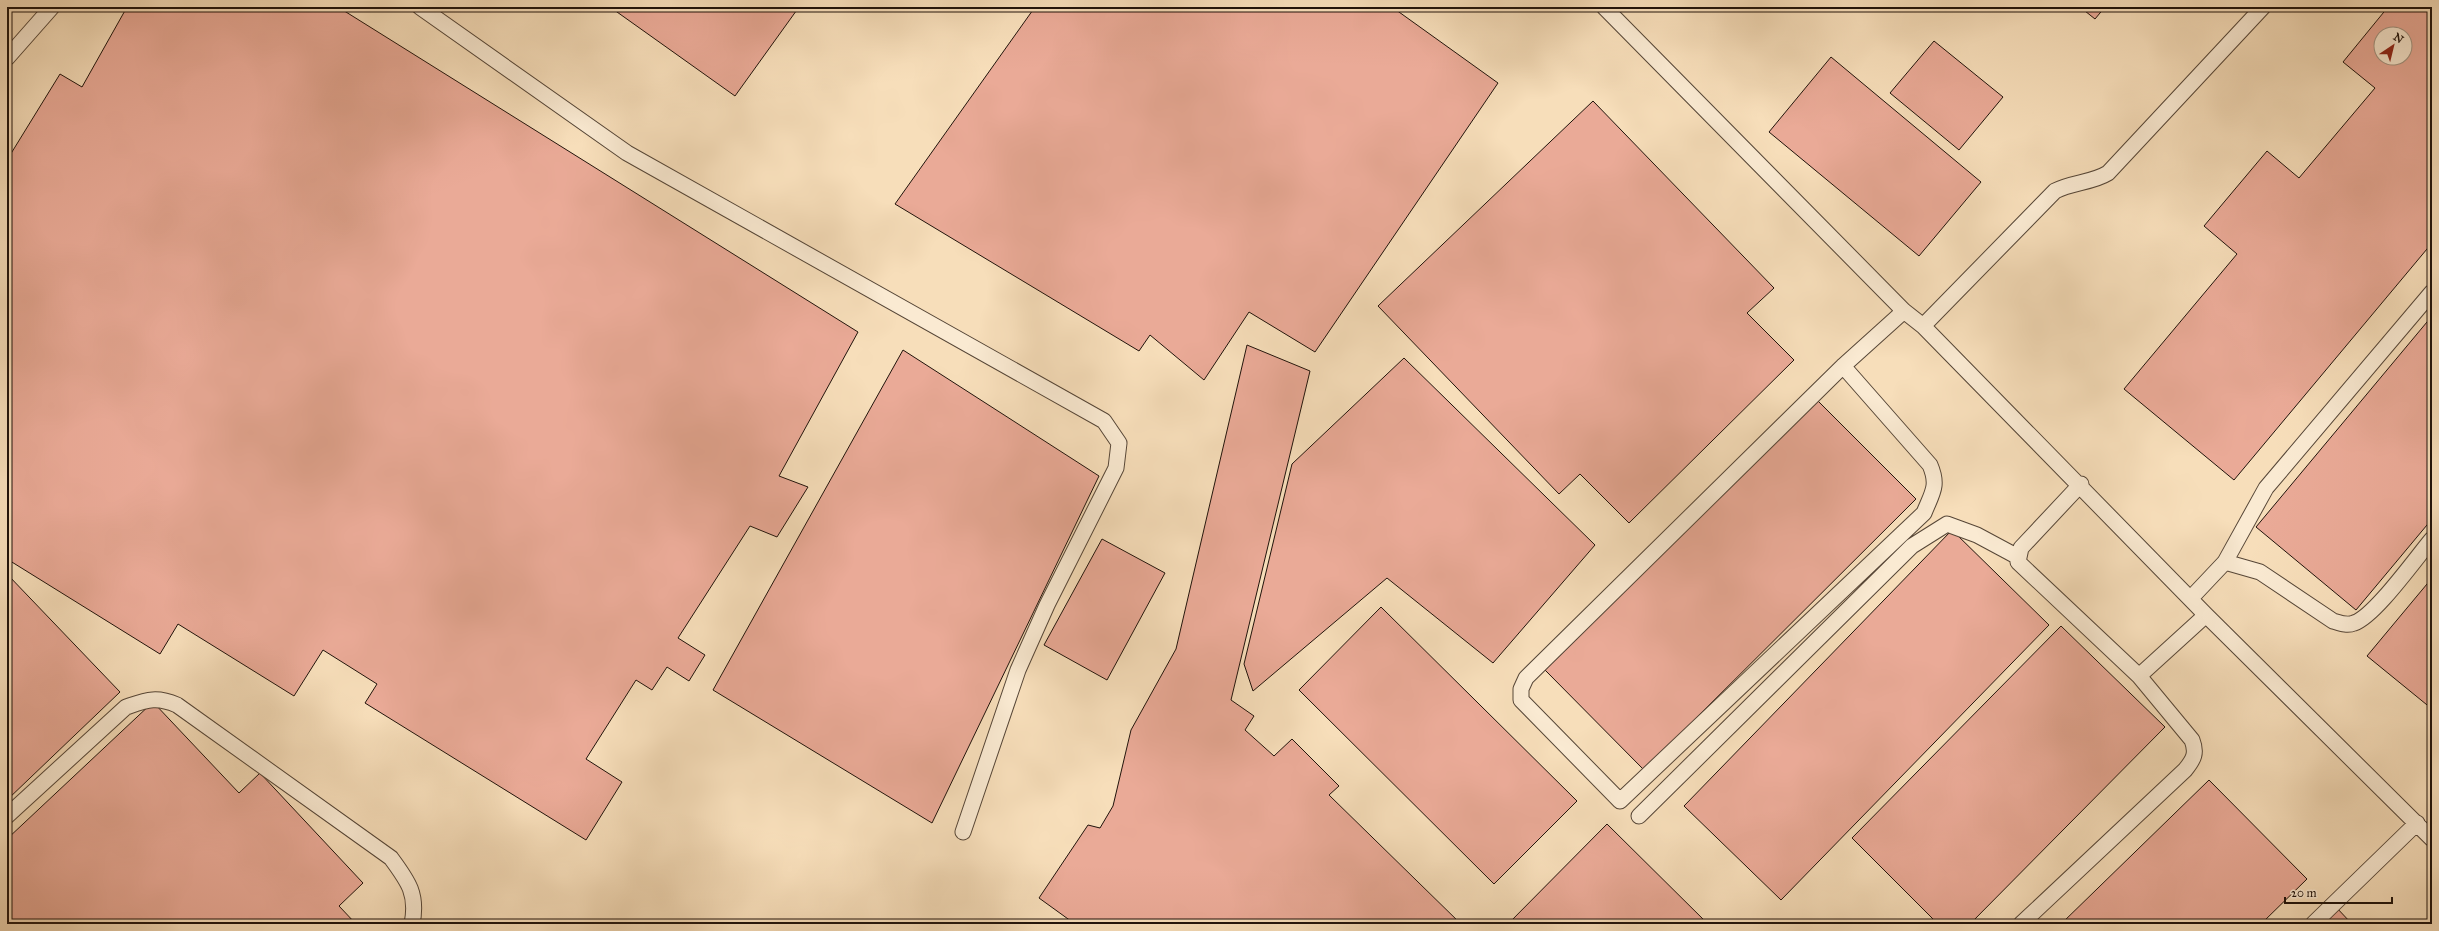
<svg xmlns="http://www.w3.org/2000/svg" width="2439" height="931" font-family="'IM FELL Great Primer',serif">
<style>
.building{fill:#eaaa97;stroke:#20130b;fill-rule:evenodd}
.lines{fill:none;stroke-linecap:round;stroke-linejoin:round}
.service-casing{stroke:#564637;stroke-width:17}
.service{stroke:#faead2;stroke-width:15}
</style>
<rect width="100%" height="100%" fill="#f7deba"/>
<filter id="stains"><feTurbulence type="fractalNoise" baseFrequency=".005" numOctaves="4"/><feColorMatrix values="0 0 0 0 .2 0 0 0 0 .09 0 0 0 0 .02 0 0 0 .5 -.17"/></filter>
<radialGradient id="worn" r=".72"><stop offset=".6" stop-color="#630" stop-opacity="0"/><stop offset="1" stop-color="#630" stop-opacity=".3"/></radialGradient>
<path class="building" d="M127,7H338L858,332L779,476L808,487L777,537L750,526L678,638L705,655L689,681L667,667L652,690L636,680L586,759L622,782L586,840L365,703L377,684L323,650L294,696L178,624L160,654L7,559V160L60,74L82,87Z
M610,7H799L735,96Z
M1035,7H1392L1498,83L1315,352L1249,312L1204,380L1150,335L1139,351L895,204Z
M2080,7H2105L2095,19Z
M2388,7H2432V243L2234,480L2124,389L2237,254L2204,226L2267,151L2299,178L2375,88L2343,62ZM2381,34H2405V58H2381Z
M1934,41L2003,97L1959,150L1890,93Z
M1831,57L1981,182L1919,256L1769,132Z
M1593,101L1774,288L1747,313L1794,360L1629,523L1580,474L1559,494L1378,306Z
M2432,316V519L2356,610L2256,527Z
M1247,345L1310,371L1231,700L1254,716L1245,730L1274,756L1292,739L1339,786L1329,795L1461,924H1075L1039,898L1088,825L1100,828L1113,806L1131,730L1176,649Z
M903,350L1099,476L932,823L713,690Z
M1404,358L1595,545L1493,663L1387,578L1253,691L1244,664L1292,464Z
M1817,400L1916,499L1644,770L1545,670Z
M1952,530L2049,625L1781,900L1684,806Z
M1102,539L1165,573L1107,680L1044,645Z
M7,574L120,692L7,800Z
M2432,578V709L2367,656Z
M1381,607L1577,801L1494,884L1299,690Z
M2061,626L2165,727L1970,924H1938L1852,838Z
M153,702L239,793L260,773L363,883L339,906L356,924H7V839Z
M2209,780L2307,879L2261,924H2061Z
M1607,824L1708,924H1508Z
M2335,906L2352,924H2317Z"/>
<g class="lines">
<g class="service-casing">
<path id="service" d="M420,7L627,153L1104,421L1119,443L1116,468L1047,605L1018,670L963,832
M1604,7L1904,311L1923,326L2206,615L2432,839
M7,58L52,7
M1923,326L2055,191C2072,182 2092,183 2108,173L2263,7
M1843,366L1930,465C1939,486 1932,493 1924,513L1620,801L1521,700V689L1526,678L1843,366L1904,311
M2225,562L2260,572L2333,621C2340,623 2347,626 2354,623C2374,617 2416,558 2432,539
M2191,598L2225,562L2266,488L2432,292
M2139,676L2206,615
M7,816L126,707C147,700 156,696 177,705L391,858C408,881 418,894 412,924
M1639,816L1912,546L1947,524L1977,535L2018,557
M2021,924L2185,770C2194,759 2197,753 2192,740L2139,676L2018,562L2021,548L2081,484
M2313,924L2417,823"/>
</g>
<use href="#service" class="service"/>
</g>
<rect width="2439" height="931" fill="none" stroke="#f7deba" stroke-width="24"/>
<rect x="8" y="8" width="2423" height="915" fill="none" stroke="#20130b" stroke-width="2"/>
<rect x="12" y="12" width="2415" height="907" fill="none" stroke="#20130b"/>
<g transform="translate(2393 46) rotate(35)"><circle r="19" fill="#faead2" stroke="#a39482"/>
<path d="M0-3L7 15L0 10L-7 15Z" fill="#8f2418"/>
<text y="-6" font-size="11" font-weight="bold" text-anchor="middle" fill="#20130b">N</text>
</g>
<path d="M2285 897v6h107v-6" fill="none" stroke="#20130b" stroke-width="2"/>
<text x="2291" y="897" font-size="12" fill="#20130b" stroke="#faead2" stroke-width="3" paint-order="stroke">20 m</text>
<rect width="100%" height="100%" filter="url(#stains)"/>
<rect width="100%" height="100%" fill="url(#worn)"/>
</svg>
